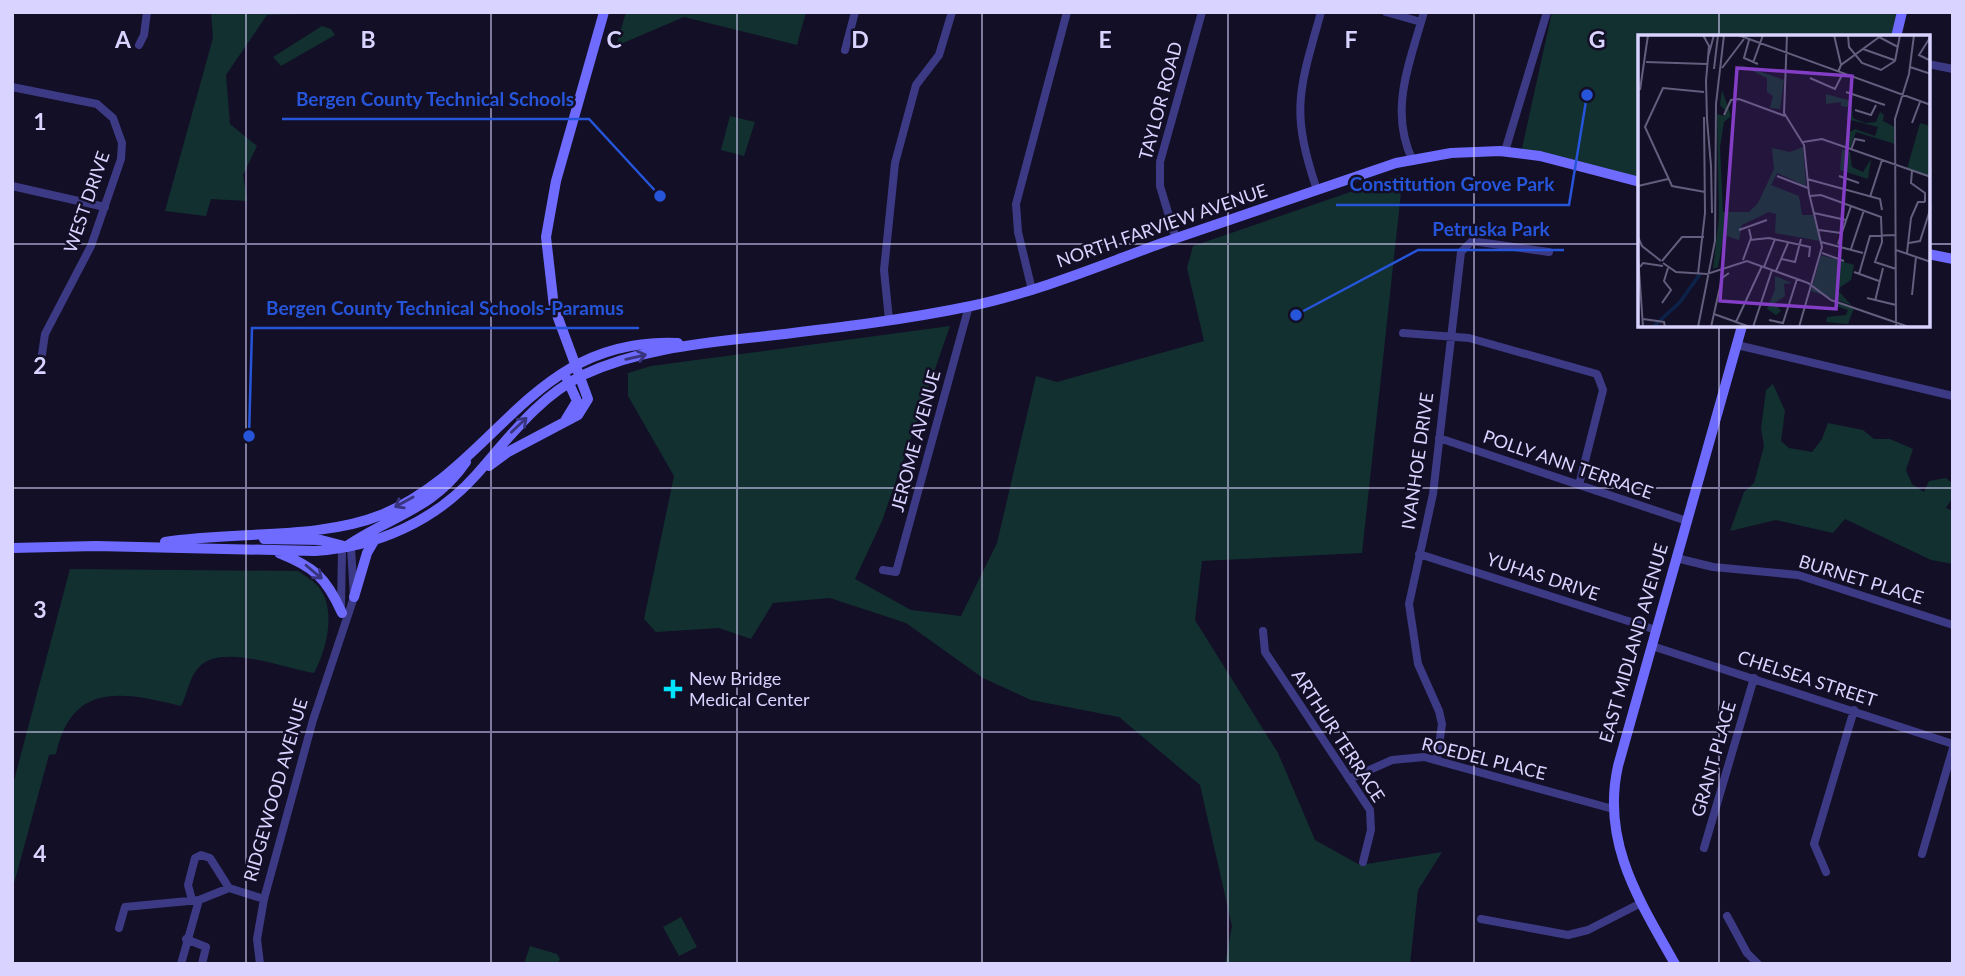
<svg xmlns="http://www.w3.org/2000/svg" width="1965" height="976" font-family="Lato,sans-serif">
<style>
.green{fill:#12302f}
.lines{fill:none;stroke-linecap:round;stroke-linejoin:round}
.street{stroke:#3d3a85;stroke-width:8}
.secondary{stroke:#6f6bff;stroke-width:10}
.oneway{stroke:#38347d}
.grid{fill:none;stroke:#d9d4ff;stroke-width:2;stroke-opacity:0.55}
.poi-dot{fill:#00e5ff;stroke:#130f26;stroke-width:2.5}
.labels{text-anchor:middle;stroke-width:5;stroke-linejoin:round;paint-order:stroke}
.street-label{font-size:18px;fill:#d9d4ff;stroke:#130f26}
.poi-label{font-size:18px;fill:#d9d4ff;stroke:#130f26;text-anchor:start}
.inset-river{fill:none;stroke:#0c2248;stroke-width:3.5}
.inset-road{fill:none;stroke:#625e7d;stroke-width:2}
.view{fill:#843dc5;fill-opacity:0.15;stroke:#843dc5;stroke-width:3.5}
.inset-edge{fill:none;stroke:#d9d4ff;stroke-width:3.5}
.grid-label{font-size:23px;text-anchor:middle;font-weight:bold;fill:#d9d4ff;stroke:#130f26;stroke-width:5;stroke-linejoin:round;paint-order:stroke}
.leader{fill:none;stroke:#2655da;stroke-width:2.5}
.callout-dot{fill:#2655da;stroke:#130f26;stroke-width:2.5}
.callout-label{font-size:19px;text-anchor:middle;font-weight:bold;fill:#2655da;stroke:#130f26;stroke-width:5;stroke-linejoin:round;paint-order:stroke}
</style>
<rect width="100%" height="100%" fill="#130f26"/>
<path class="green" d="M211,12H367L267,15L226,75L230,124L257,146L243,175L247,201L211,199L206,216L165,211L213,38Z
M626,12H806L797,45L684,17L616,46Z
M1552,12H1892L1901,18L1896,37H1640L1639,182L1521,153Z
M322,26L331,29L335,35L281,66L273,57Z
M730,116L755,122L744,156L721,150Z
M1403,174L1362,553L1202,561L1195,620L1278,753L1315,840L1360,865L1442,852L1418,890L1410,964H1225L1232,926L1200,785L1119,717L1031,700L983,678L906,623L830,598L773,603L751,639L719,628L656,632L644,619L674,476L628,396V373L651,366L950,326L882,521L855,579L911,610L961,616L997,543L1036,376L1057,382L1204,341L1187,268L1193,246Z
M1773,384L1785,411L1781,441L1789,448L1812,452L1822,439L1828,423L1863,430L1874,439H1890L1913,449L1906,470L1912,484L1924,492L1929,481L1946,478L1953,484V497L1946,508L1953,511V564L1931,560L1845,519L1833,533L1776,520L1730,531L1744,492L1754,483L1764,446L1761,429L1766,390Z
M70,569L298,571C304,575 311,579 316,584C338,606 327,649 314,673C285,668 221,643 199,667C189,677 188,693 181,706C123,692 72,681 56,754L49,755L12,891V788Z
M681,917L697,947L679,956L663,927Z
M530,946L557,954L560,959L558,964H524Z"/>
<g class="lines">
<path class="street" d="M1386,12L1421,22
M139,45L144,35L147,12
M845,50L855,12
M1928,64L1953,69
M12,87L97,104L113,118L122,143L121,159L91,246L45,334L42,354
M1505,151L1547,12
M1413,161C1388,111 1410,62 1424,12
M12,186L105,207
M1317,190C1290,110 1299,91 1321,12
M1176,239L1160,186V162L1202,12
M1032,290L1018,232L1016,204L1067,12
M889,320L884,270L895,163L916,85L939,55L952,12
M1403,333L1469,338L1597,374L1603,390L1579,485
M1737,345L1953,396
M1439,438L1687,521
M1419,554L1656,630
M1676,558L1713,567L1798,575L1953,625
M883,570L896,572L969,306
M341,606L342,550
M1263,631L1265,652L1370,810L1371,830L1363,862
M1652,646L1953,744
M1437,760L1442,724L1439,711L1418,664L1409,604L1433,494L1461,252L1472,241L1549,252
M1349,779L1392,760L1424,757L1613,809
M1704,848L1754,678
M1922,854L1953,748
M1826,872L1814,844L1854,710
M192,900L188,885L195,858L201,855L210,858L229,888
M1727,916L1747,953L1758,964
M1481,919L1568,935L1588,930L1641,903
M119,928L125,907L199,900L229,888L264,899
M186,939L206,947L202,964
M181,964L199,900
M260,964L257,939L264,899L313,720L354,597L351,548"/>
<path class="secondary" d="M1896,37L1902,12
M1928,254L1953,259
M566,419L577,401L567,379
M489,466L508,452L578,415L588,399L554,307L546,237L556,181L604,12
M264,539L321,540L348,547
M165,542C232,531 319,540 381,515C497,467 531,336 678,343
M347,546C391,516 434,509 466,462
M12,548L96,546L315,551C377,547 435,521 476,475C508,439 538,397 583,375C641,348 705,343 767,336C835,328 904,320 971,306C1037,292 1099,266 1162,243C1240,216 1318,189 1396,163L1451,153L1500,151L1540,156L1640,182
M279,553C314,567 326,577 342,613
M354,597L367,553L374,541
M1675,964C1639,900 1601,842 1618,766L1742,326"/>
</g>
<defs><path id="oneway-shaft" d="M-6 0H5M1.5-3L5.5 0L1.5 3" fill="none" stroke-width="1.6" stroke-linecap="round" stroke-linejoin="round" transform="scale(1.75)"/></defs>
<g class="oneway">
<use href="#oneway-shaft" transform="translate(636 357) rotate(-13)"/>
<use href="#oneway-shaft" transform="translate(519 425) rotate(-43)"/>
<use href="#oneway-shaft" transform="translate(404 502) rotate(151)"/>
<use href="#oneway-shaft" transform="translate(314 572) rotate(40)"/>
</g>
<path class="grid" d="M246,12V964M491,12V964M737,12V964M982,12V964M1228,12V964M1474,12V964M1719,12V37M12,244H1640M1928,244H1953M1719,326V964M12,488H1953M12,732H1953"/>
<path class="poi-dot" d="M669.5 678.5h7v7h7v7h-7v7h-7v-7h-7v-7h7z"/>
<g class="labels">
<g class="street-label">
<text transform="translate(1161 101) rotate(-75)" y="6">TAYLOR ROAD</text>
<text transform="translate(87 202) rotate(-71)" y="6">WEST DRIVE</text>
<text transform="translate(1162 226) rotate(-19)" y="6">NORTH FARVIEW AVENUE</text>
<text transform="translate(916 441) rotate(-75)" y="6">JEROME AVENUE</text>
<text transform="translate(1418 461) rotate(-82)" y="6">IVANHOE DRIVE</text>
<text transform="translate(1568 465) rotate(19)" y="6">POLLY ANN TERRACE</text>
<text transform="translate(1543 577) rotate(18)" y="6">YUHAS DRIVE</text>
<text transform="translate(1861 580) rotate(17)" y="6">BURNET PLACE</text>
<text transform="translate(1634 643) rotate(-74)" y="6">EAST MIDLAND AVENUE</text>
<text transform="translate(1807 679) rotate(18)" y="6">CHELSEA STREET</text>
<text transform="translate(1338 736) rotate(57)" y="6">ARTHUR TERRACE</text>
<text transform="translate(1484 759) rotate(14)" y="6">ROEDEL PLACE</text>
<text transform="translate(1714 759) rotate(-74)" y="6">GRANT PLACE</text>
<text transform="translate(276 790) rotate(-74)" y="6">RIDGEWOOD AVENUE</text>
</g>
<g class="poi-label">
<text x="689" y="685">New Bridge<tspan x="689" dy="21">Medical Center</tspan></text>
</g>
</g>
<g transform="translate(1638 35)">
<rect width="292" height="292" fill="#130f26"/>
<path d="M100,29L146,45L142,74L132,73L135,61L129,57V43ZM84,55L93,81L86,87L82,112L85,177H111L120,168L136,134L134,113L152,117L165,112L168,151L139,138L133,150L161,161L164,180H175L182,206L137,198L138,179L131,177L104,190L101,205L86,200L80,232L75,234L81,182L79,79L86,81L89,77L82,70ZM188,59L213,66L215,83L227,88L238,87L242,77L246,80L245,86L257,92V109L218,97L212,113L207,110L212,97L217,94L237,101L240,92L209,84L210,72L203,71V67L188,69ZM282,88L292,91V142L269,134ZM204,114L212,117L214,132L225,137L233,124L230,144L202,135ZM183,220L216,230L213,245L201,253L204,256L199,254L213,270L173,256ZM137,241L154,248L146,249L147,261L137,268L143,276L138,280L129,274L137,255ZM198,267L216,273L210,289L188,287L189,282L208,280L210,275L198,271Z" fill="#12302f"/>
<path class="inset-river" d="M15,292L42,267L62,239"/>
<path class="inset-road" d="M65,0L71,11L68,46M100,0L293,70M149,0L146,78L166,110L171,158L184,212L161,292M196,0L203,30M210,0L211,12L224,28L243,35L257,26M293,1L281,20L293,26M241,2L260,12M111,5L106,23L120,29M225,14L256,25M70,22L76,0M257,26L262,0M8,27L69,29M115,28L125,0M272,32L293,39M84,33L106,4M76,34L80,0M200,37L203,30L244,0M172,43L197,54L205,38M68,46L69,84M2,55L10,0M66,57L25,53L7,92L34,151L67,157M208,57L247,70M217,75L233,80L238,70M86,80L93,65L101,64L147,81M69,84L73,131M274,88L282,67M165,107L184,104L293,142M213,115L217,104L227,106M73,130L74,178M274,136L273,148L287,158V167M139,141L170,153M201,141L221,148M169,144L242,164L244,175M0,151L30,144M172,161L183,160L243,182L244,207L237,227L258,234M232,162L244,125M176,178L208,185M101,195L129,185M181,195L203,198M0,202L4,211L23,226M112,205L131,203L172,212L171,222M183,207L225,218M271,208L282,206L293,172M200,209L213,171M213,214L226,175M258,215L293,227M184,218L206,226M269,218L273,183L280,167H287M0,220L5,292M144,224L157,227L163,204M105,225L113,203L111,194M24,226L44,202H66M25,228L38,237L69,239L109,226L170,248L193,265L271,292M2,232L5,228L25,231M126,232L137,204M138,236L150,208M216,237L241,246M60,239L67,178L66,82M221,239L232,201L257,200M274,260L278,222M229,263L258,270M237,266L245,233M24,268L33,255L26,246L30,233M76,279L112,292M5,284L26,287L27,292M131,285L145,288L159,244M98,287L124,231M60,292L77,206L78,69L86,0M73,292L84,243L91,238M115,292L134,235M258,292L257,84L271,39L276,0"/>
<path class="view" d="M99,33L214,41L198,274L82,266Z"/>
<rect width="292" height="292" class="inset-edge"/>
</g>
<g class="grid-label">
<text x="123" y="48">A</text>
<text x="368" y="48">B</text>
<text x="614" y="48">C</text>
<text x="860" y="48">D</text>
<text x="1105" y="48">E</text>
<text x="1351" y="48">F</text>
<text x="1597" y="48">G</text>
<text x="40" y="130">1</text>
<text x="40" y="374">2</text>
<text x="40" y="618">3</text>
<text x="40" y="862">4</text>
</g>
<path class="leader" d="M660 196L589 119H282M1587 95L1569 205H1336M1296 315L1418 250H1564M249 436L252 328H639"/>
<g class="callout-dot">
<circle cx="660" cy="196" r="7"/>
<circle cx="1587" cy="95" r="7"/>
<circle cx="1296" cy="315" r="7"/>
<circle cx="249" cy="436" r="7"/>
</g>
<g class="callout-label">
<text x="435" y="106">Bergen County Technical Schools</text>
<text x="1452" y="191">Constitution Grove Park</text>
<text x="1491" y="236">Petruska Park</text>
<text x="445" y="315">Bergen County Technical Schools-Paramus</text>
</g>
<rect width="1965" height="976" fill="none" stroke="#d9d4ff" stroke-width="28"/>
</svg>
